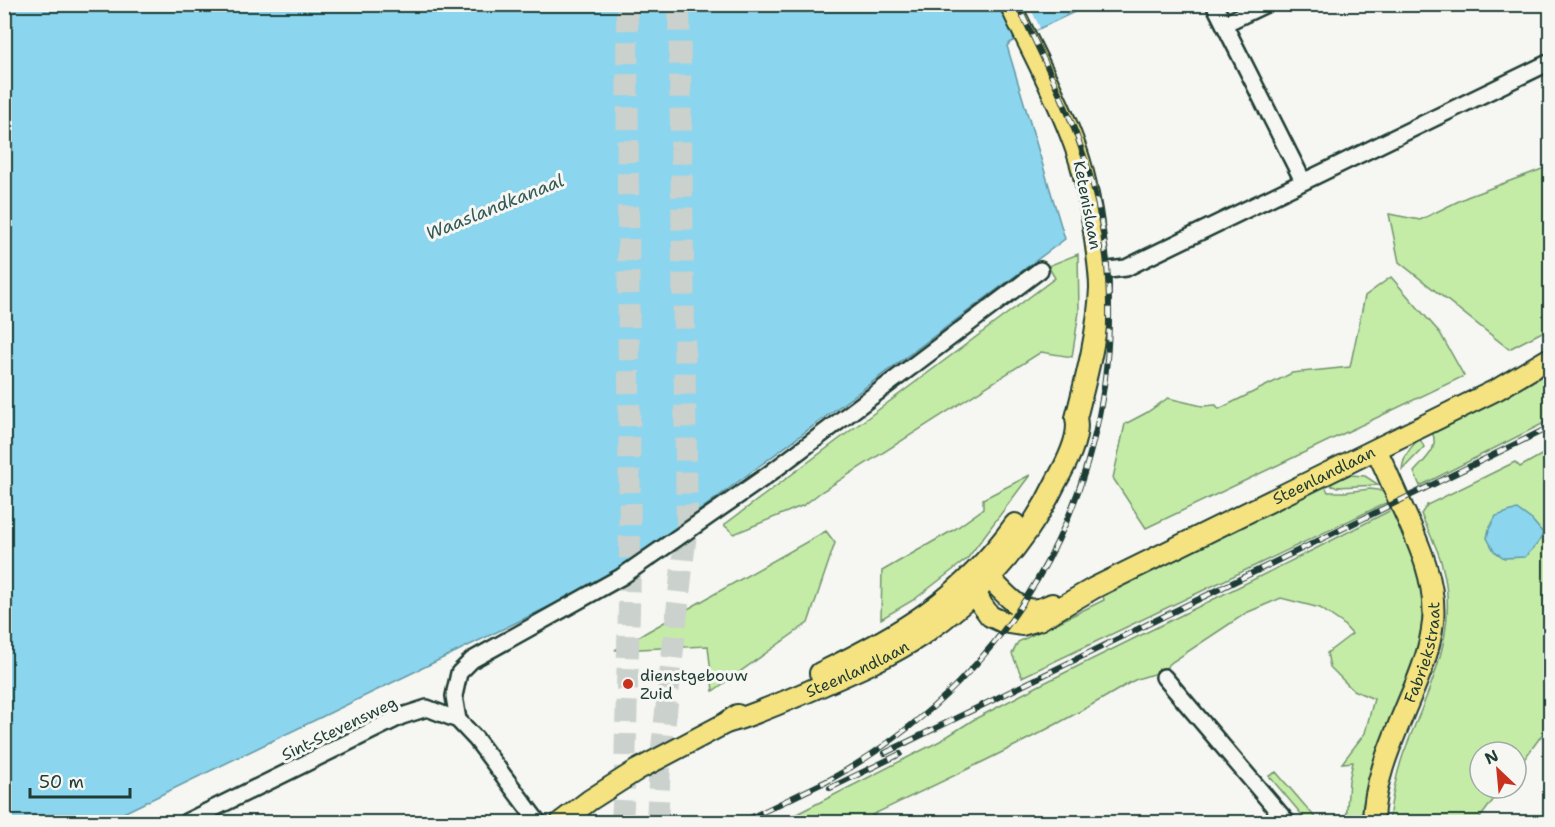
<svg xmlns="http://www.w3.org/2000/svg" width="1555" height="827" font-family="'Shantell Sans',sans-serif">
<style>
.green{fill:#c4eca7;stroke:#72946e;stroke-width:1.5}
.water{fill:#8cd5ee;stroke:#6098a4;stroke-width:1.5}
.pier{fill:#f6f6f2}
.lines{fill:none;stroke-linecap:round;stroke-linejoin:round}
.highway-tunnel{stroke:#cbd1cc;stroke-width:22;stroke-dasharray:22 11;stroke-linecap:butt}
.minor-casing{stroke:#1f3d34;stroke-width:20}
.major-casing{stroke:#1f3d34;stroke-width:24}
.minor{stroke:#f6f6f2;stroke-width:15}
.major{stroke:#f5e382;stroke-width:20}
.rail-casing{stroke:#1f3d34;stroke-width:6}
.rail{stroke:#f6f6f2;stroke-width:4;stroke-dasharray:11;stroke-linecap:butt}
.poi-dot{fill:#c8321e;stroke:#f6f6f2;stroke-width:2}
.labels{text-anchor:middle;stroke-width:6;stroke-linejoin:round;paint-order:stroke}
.street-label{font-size:16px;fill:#1f3d34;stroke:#f6f6f2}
.poi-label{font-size:16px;fill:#1f3d34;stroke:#f6f6f2;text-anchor:start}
.water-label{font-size:18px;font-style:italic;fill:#355b59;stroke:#f6f6f2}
</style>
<rect width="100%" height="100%" fill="#f6f6f2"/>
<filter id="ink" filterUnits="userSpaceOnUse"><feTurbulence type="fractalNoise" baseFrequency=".0167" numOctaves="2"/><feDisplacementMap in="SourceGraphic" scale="12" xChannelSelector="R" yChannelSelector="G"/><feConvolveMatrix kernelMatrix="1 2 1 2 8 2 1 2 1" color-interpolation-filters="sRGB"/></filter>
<g filter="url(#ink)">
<path class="green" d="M1550,166V328L1509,349L1399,262L1389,214L1420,220L1467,197Z
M1078,254L1079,312L1072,357L1041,352L821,492L804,505L734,534L724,525L1055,278L1048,266Z
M1391,277L1440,333L1464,376L1146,528L1113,478L1125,424L1146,413L1168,398L1202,406L1216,405L1219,409L1292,373L1350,367L1365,296Z
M1550,370V420L1420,486L1414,472C1425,459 1440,449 1432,432L1499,399Z
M1420,439L1424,447L1402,470C1403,458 1410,446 1420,439Z
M1550,450V724L1516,770V752H1480V788H1502L1477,822H1389C1391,800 1396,776 1403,755C1426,694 1461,633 1442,565C1438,548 1428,531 1421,514L1427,505L1515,462L1520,467Z
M1030,475L967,559L915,599L881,619L882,571L955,529L983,509V499Z
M1349,475L1365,476L1379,485L1336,487L1332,486L1330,483Z
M1325,486L1328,492H1345L1370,489L1378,490L1383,492L1390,501L1022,677L1012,654L1018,642L1104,600L1103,595Z
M1393,509L1418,563L1423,592V622L1416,667L1376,761L1364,800L1361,822H1346L1349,780L1353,762L1342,763L1365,733L1374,699L1353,690L1330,667L1327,653L1352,634L1342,623L1320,608L1281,598L1246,613L1172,662C1157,678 1147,673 1131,682C1048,732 960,773 872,815L882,820L881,822H781L940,741L973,720L1040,685L1313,550Z
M826,531L835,543L808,623L713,691L708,646L615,650Z
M1276,772L1319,822H1308L1269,776Z"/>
<path class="water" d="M5,5H1089L1011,42L1007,46L1065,239L610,577L105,822H5Z
M1517,509L1532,520L1543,533C1539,545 1533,548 1525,557L1504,558L1494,551L1487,538L1489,529L1496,516Z"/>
<path class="pier" d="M998,5H1029L1040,28L1016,40Z"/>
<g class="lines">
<path class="highway-tunnel" d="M622,822L625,771L630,568L627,4
M657,822L660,766L687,523L679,4"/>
<g class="minor-casing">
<path id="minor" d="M1214,4L1224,24
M1266,4L1224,24L1303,181
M1100,271L1126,268L1138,262L1550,62
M1164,677L1287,822
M458,720L454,696L459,673L472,660L621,577L765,477L1040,270
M186,822L402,716L427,708L458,720L476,739L538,822"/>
</g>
<g class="major-casing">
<g id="major">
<path d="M989,578C1002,589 1018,613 1037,609C1042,609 1047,606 1052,604"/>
<path id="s1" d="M975,591L982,605L990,616L1003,622L1022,625L1039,620L1094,588L1498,389L1550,358"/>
<path d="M820,673C901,634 961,599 1015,524"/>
<path id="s2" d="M726,723C754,715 781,703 807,692C846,675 886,659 922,635C978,597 1027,543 1056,482C1065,466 1081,437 1076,418C1087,375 1098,333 1100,288C1100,272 1097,255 1095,239C1091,205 1085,172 1073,141C1056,94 1031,50 1010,4"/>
<path d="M561,822L590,800L637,770L726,723L737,715"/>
<path id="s3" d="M1373,822C1374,779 1393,739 1409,700C1420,675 1430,650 1433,622C1437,579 1416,538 1399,500C1391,483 1385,466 1376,450"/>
</g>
</g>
<use href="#minor" class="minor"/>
<use href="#major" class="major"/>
<g class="rail-casing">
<path id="rail" d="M885,753L1550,427
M824,783C873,756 919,723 958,683C1081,560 1134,376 1098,206C1082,134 1049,70 1017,4
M830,788L900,754
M742,822L831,779"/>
</g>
<use href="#rail" class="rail"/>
</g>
</g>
<circle class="poi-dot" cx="628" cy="684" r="6"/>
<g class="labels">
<g class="street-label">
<text transform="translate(1088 205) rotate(79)" y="6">Ketenislaan</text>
<text dy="6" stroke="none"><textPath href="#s1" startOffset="400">Steenlandlaan</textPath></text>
<text dy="6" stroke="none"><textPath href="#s3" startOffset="178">Fabriekstraat</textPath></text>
<text dy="6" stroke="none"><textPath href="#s2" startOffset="142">Steenlandlaan</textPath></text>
<text transform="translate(339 728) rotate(-26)" y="6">Sint-Stevensweg</text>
</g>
<g class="poi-label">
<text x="640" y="681">dienstgebouw<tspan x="640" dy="18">Zuid</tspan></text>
</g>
<g class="water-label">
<text transform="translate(495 207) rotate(-22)" y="6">Waaslandkanaal</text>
</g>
</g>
<rect width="1555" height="827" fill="none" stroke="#f6f6f2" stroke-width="24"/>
<rect x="12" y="12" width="1531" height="803" fill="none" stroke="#1f3d34" stroke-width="2" filter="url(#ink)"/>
<g transform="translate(1498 770) rotate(334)"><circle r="28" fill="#f6f6f2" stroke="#a0aca6" stroke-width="1.5"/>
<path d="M0-4.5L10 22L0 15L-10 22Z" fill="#c8321e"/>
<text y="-9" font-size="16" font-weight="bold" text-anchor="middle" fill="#1f3d34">N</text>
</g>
<path d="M30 788v9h100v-9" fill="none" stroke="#1f3d34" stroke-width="3"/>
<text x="39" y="788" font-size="18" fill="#1f3d34" stroke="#f6f6f2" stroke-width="4.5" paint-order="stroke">50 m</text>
</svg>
